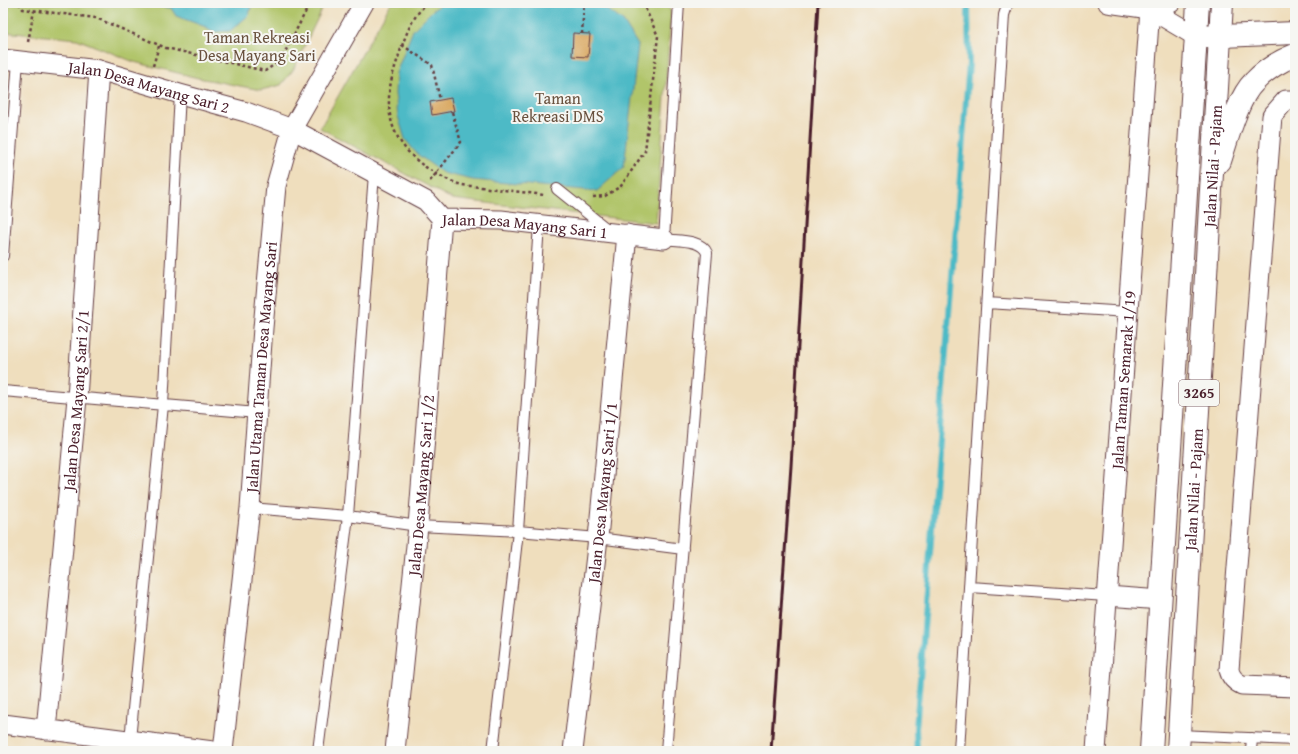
<svg xmlns="http://www.w3.org/2000/svg" width="1298" height="754" font-family="'Gentium Book Plus',serif">
<style>
.green{fill:#b1c56a;stroke:#7e724a}
.water{fill:#4dbac6;stroke:#4c6c78}
.lines{fill:none;stroke-linecap:round;stroke-linejoin:round}
.stream{stroke:#4dbac6;stroke-width:6}
.building{fill:#d8a55c}
.service-casing{stroke:#633c41;stroke-width:12}
.minor-casing{stroke:#633c41;stroke-width:21}
.secondary-casing{stroke:#633c41;stroke-width:24}
.primary-casing{stroke:#633c41;stroke-width:24}
.path{stroke:#633c41;stroke-width:2.5;stroke-dasharray:3 3;stroke-linecap:butt}
.service{stroke:#fff;stroke-width:10}
.minor{stroke:#fff;stroke-width:19}
.secondary{stroke:#fff;stroke-width:22}
.primary{stroke:#fff;stroke-width:22}
.rail{stroke:#4a1f2b;stroke-width:3}
.labels{text-anchor:middle;stroke-width:4;stroke-linejoin:round;paint-order:stroke}
.shield{fill:#f6f6f2;stroke:#7e6067;stroke-width:1}
.shield-label{font-size:15px;font-weight:bold;fill:#4a1f2b}
.park-label{font-size:16px;fill:#69513e;stroke:#f6f6f2}
.street-label{font-size:16px;fill:#4a1f2b;stroke:#f6f6f2}
</style>
<rect width="100%" height="100%" fill="#f6f6f2"/>
<filter id="ink" filterUnits="userSpaceOnUse"><feTurbulence type="fractalNoise" baseFrequency=".025" numOctaves="2"/><feDisplacementMap in="SourceGraphic" scale="8" xChannelSelector="R" yChannelSelector="G"/><feConvolveMatrix kernelMatrix="1 2 1 2 8 2 1 2 1" color-interpolation-filters="sRGB"/></filter>
<filter id="wash" filterUnits="userSpaceOnUse"><feTurbulence type="fractalNoise" baseFrequency=".012" numOctaves="4" result="noise"/><feDisplacementMap in="SourceGraphic" scale="16" xChannelSelector="R" yChannelSelector="G"/><feGaussianBlur stdDeviation="0.9" result="paint"/><feColorMatrix in="noise" values="0 0 0 0 0 0 0 0 0 0 0 0 0 0 0 0 0 1.4 0 .05"/><feComposite in="paint" operator="in"/></filter>
<g filter="url(#wash)">
<rect width="100%" height="100%" fill="#efdebd"/>
<path class="green" d="M3,3H325L293,70L281,85L261,90L198,78L134,62L77,39L3,32Z
M391,3H667L671,12L656,223L452,199L320,128Z"/>
<path class="water" d="M147,3H249L251,8L249,15L230,31L214,32L206,27L176,16L171,8L153,6Z
M443,3H562L603,7L623,21L638,45L624,167L597,191L473,180L443,173L417,154L405,139L398,116L395,94L396,73L413,30L433,10Z"/>
<g class="lines">
<path class="stream" d="M917,751L916,729L969,63L968,3"/>
</g>
<g id="blocks">
<path class="building" d="M573,33L590,34L588,57L572,56Z
M451,98L454,111L432,115L430,102Z"/>
</g>
</g>
<g filter="url(#ink)">
<use href="#blocks" fill-opacity="0" stroke="#633c41" stroke-width="1"/>
<g class="lines">
<g class="service-casing">
<path id="service" d="M557,189L607,229
M3,256L18,61
M987,303L1128,312
M3,391L257,413
M250,508L348,516L418,526L518,531L598,538L683,549
M970,587L1107,596
M1179,735L1295,740
M130,740L163,405L180,94
M318,751L348,516L374,174
M493,751L518,531L539,225
M666,751L707,253C702,239 677,241 664,239L679,3
M959,751L1004,15L1008,3
M1251,751L1252,738"/>
</g>
<g class="minor-casing">
<g id="minor">
<path d="M1108,3L1150,9L1171,3"/>
<path d="M1150,9L1197,37"/>
<path id="s1" d="M3,59L99,70L180,94L246,112L292,129L426,201L442,219L501,220L664,239"/>
<path d="M1295,100H1286L1272,116L1229,670C1231,678 1235,682 1242,685L1295,687"/>
<path d="M1107,596L1161,600"/>
<path d="M3,724L213,751"/>
<path id="s2" d="M46,730L77,398L99,70"/>
<path id="s3" d="M223,751L250,508L263,328L276,186L292,129L364,3"/>
<path id="s4" d="M395,751L418,526L442,219"/>
<path id="s5" d="M573,751L598,538L627,234"/>
<path id="s6" d="M1096,751L1150,9"/>
</g>
</g>
<g class="secondary-casing">
<path id="secondary" d="M1197,37L1295,33"/>
</g>
<g class="primary-casing">
<g id="primary">
<path d="M1220,161C1227,140 1238,97 1254,82C1265,70 1280,61 1295,55"/>
<path d="M1151,751L1198,3"/>
<path id="s7" d="M1178,751L1222,3"/>
</g>
</g>
<path class="path" d="M19,3L23,9L96,18L166,48L265,71L281,60L310,3
M428,3C410,16 402,46 395,67C376,124 403,162 456,183C463,186 473,186 481,187C502,190 523,192 544,195
M582,34L584,3
M28,42L34,11
M402,45L432,65L440,100
M153,66L159,46
M430,181L461,142L452,112
M593,197L605,196L621,186L645,151L658,36L645,8L633,3"/>
<use href="#service" class="service"/>
<use href="#minor" class="minor"/>
<use href="#secondary" class="secondary"/>
<use href="#primary" class="primary"/>
<path class="rail" d="M771,751L791,466L818,3"/>
</g>
</g>
<g class="labels">
<rect class="shield" x="1179" y="380" width="40" height="26" rx="3"/>
<g class="shield-label">
<text x="1199" y="398">3265</text>
</g>
<g class="park-label">
<text x="257" y="43">Taman Rekreasi<tspan x="257" dy="18">Desa Mayang Sari</tspan></text>
<text x="558" y="104">Taman<tspan x="558" dy="18">Rekreasi DMS</tspan></text>
</g>
<g class="street-label">
<text dy="6" stroke="none"><textPath href="#s1" startOffset="149">Jalan Desa Mayang Sari 2</textPath></text>
<text dy="6" stroke="none"><textPath href="#s7" startOffset="586">Jalan Nilai - Pajam</textPath></text>
<text dy="6" stroke="none"><textPath href="#s1" startOffset="558">Jalan Desa Mayang Sari 1</textPath></text>
<text dy="6" stroke="none"><textPath href="#s3" startOffset="386">Jalan Utama Taman Desa Mayang Sari</textPath></text>
<text dy="6" stroke="none"><textPath href="#s6" startOffset="372">Jalan Taman Semarak 1/19</textPath></text>
<text dy="6" stroke="none"><textPath href="#s2" startOffset="331">Jalan Desa Mayang Sari 2/1</textPath></text>
<text dy="6" stroke="none"><textPath href="#s4" startOffset="267">Jalan Desa Mayang Sari 1/2</textPath></text>
<text dy="6" stroke="none"><textPath href="#s7" startOffset="262">Jalan Nilai - Pajam</textPath></text>
<text dy="6" stroke="none"><textPath href="#s5" startOffset="260">Jalan Desa Mayang Sari 1/1</textPath></text>
</g>
</g>
<rect width="1298" height="754" fill="none" stroke="#f6f6f2" stroke-width="16"/>
</svg>
